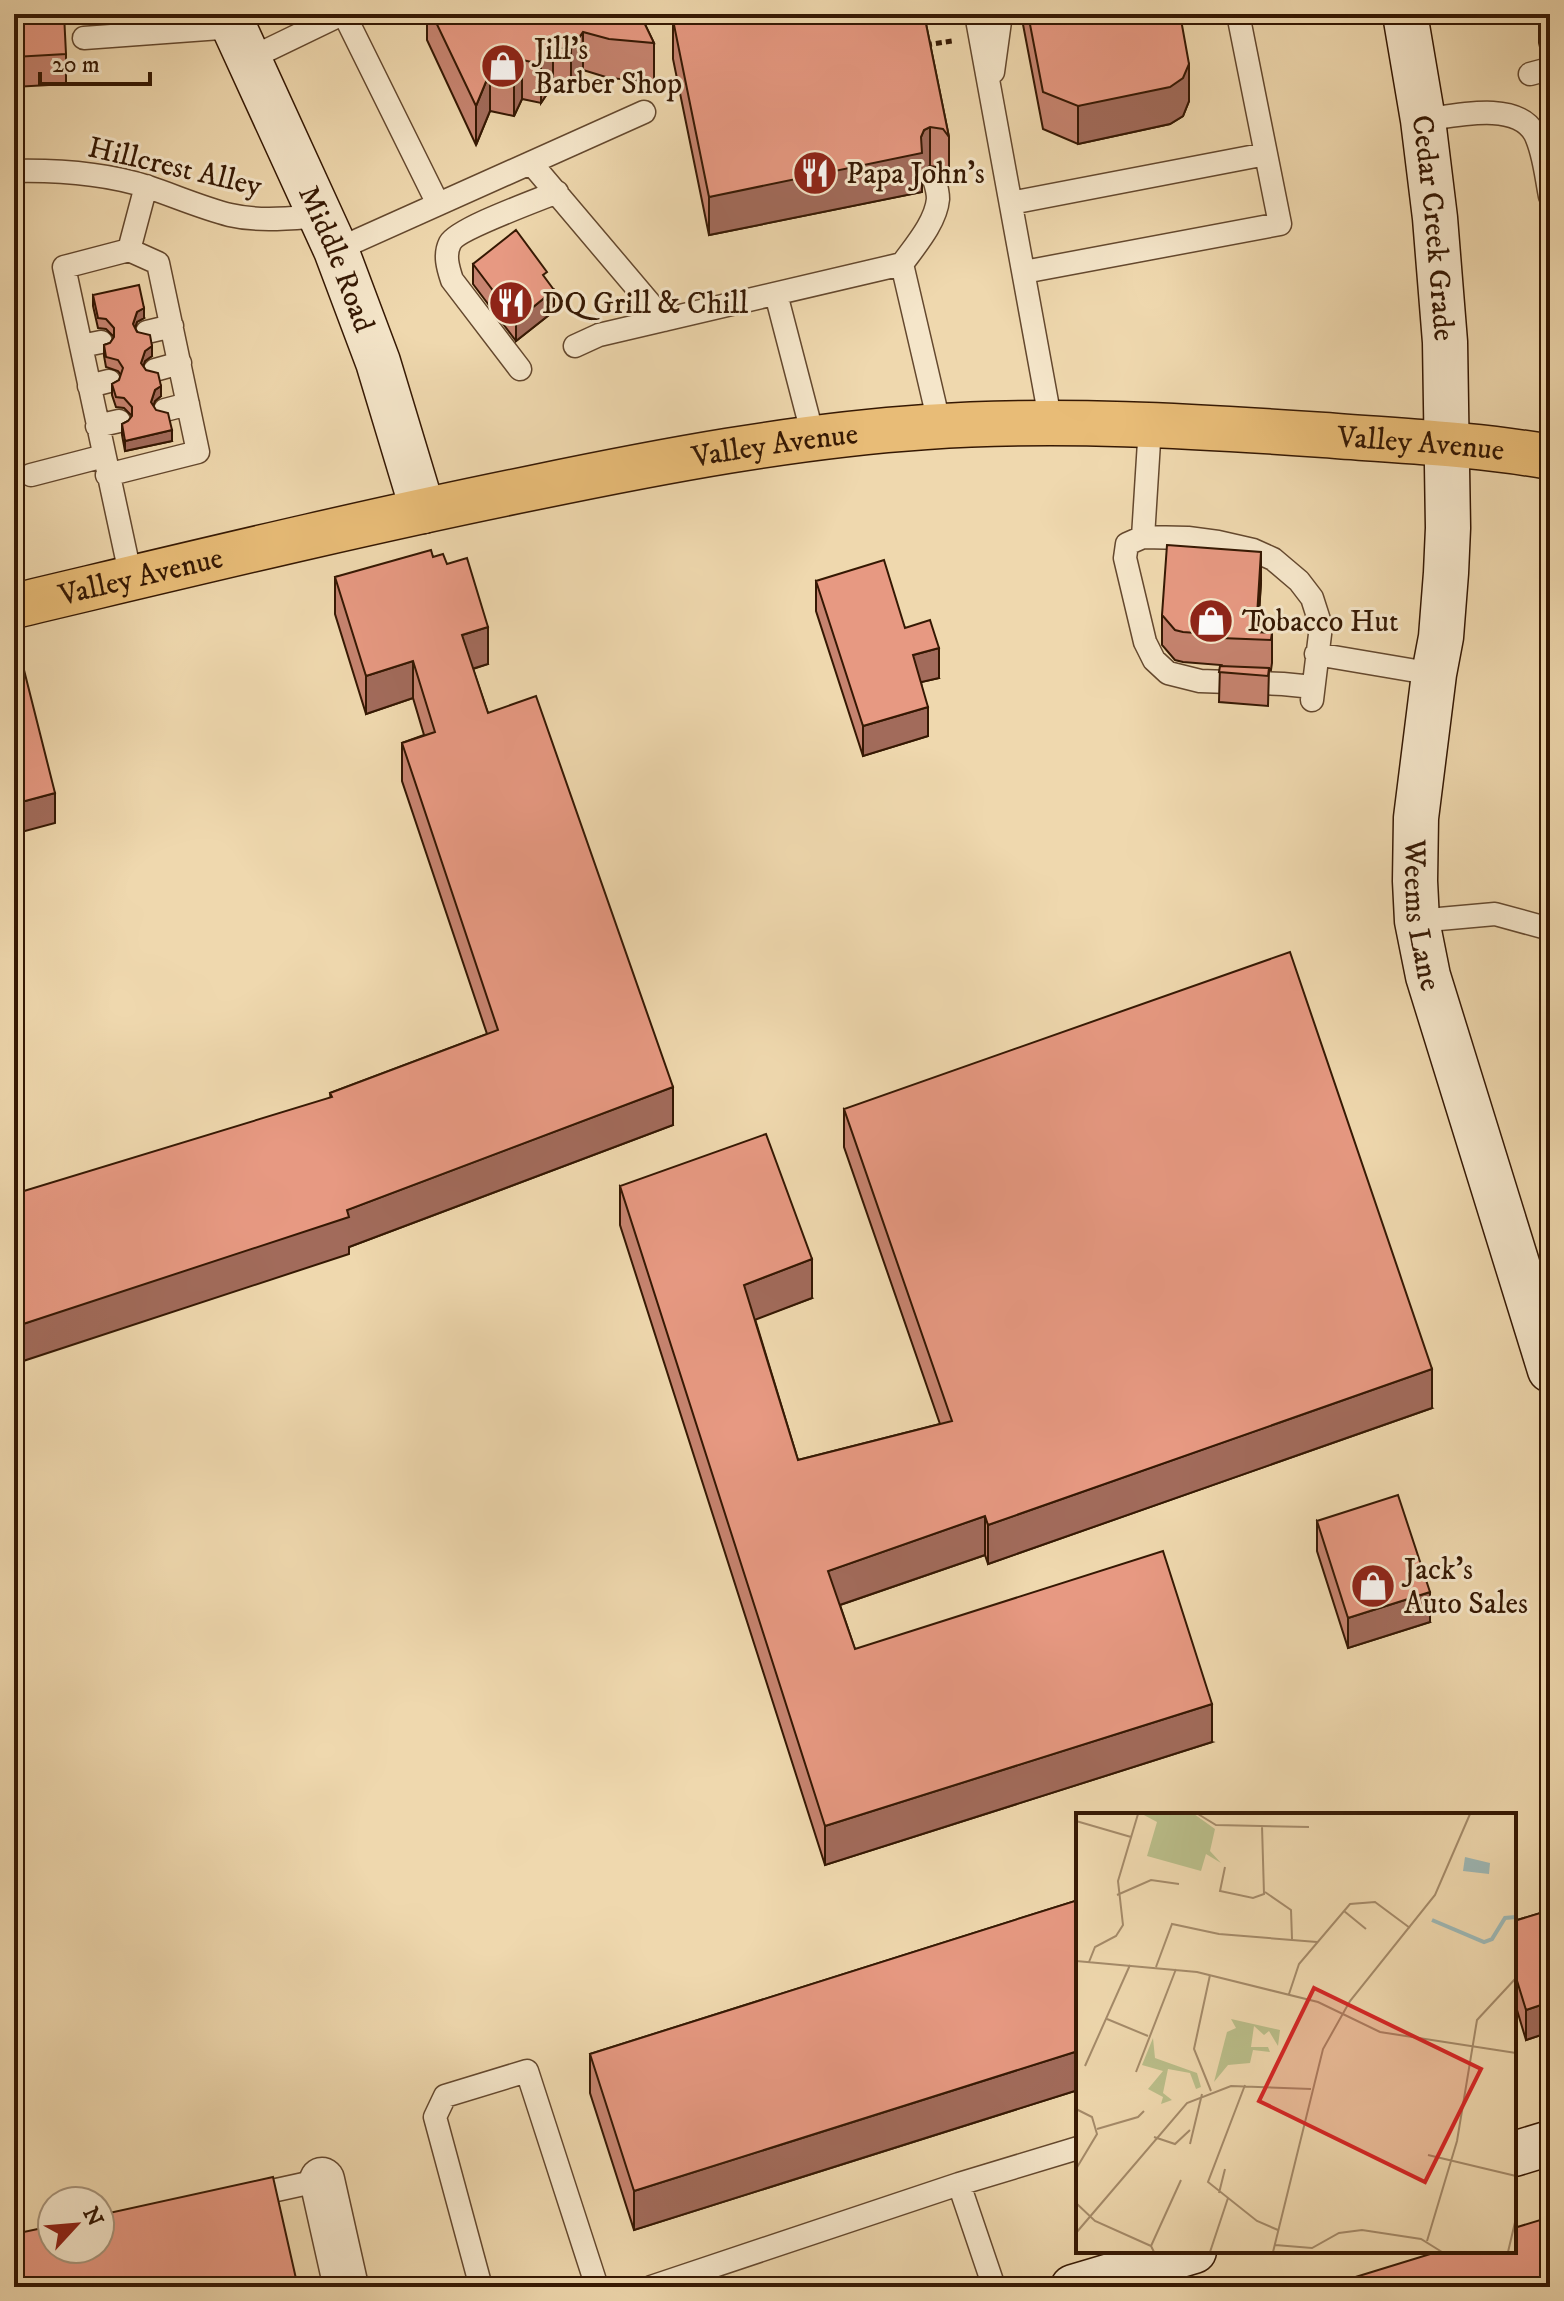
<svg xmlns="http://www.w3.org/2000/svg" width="1564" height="2301" font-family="'IM FELL DW Pica',serif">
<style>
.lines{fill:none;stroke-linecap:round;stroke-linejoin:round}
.lane-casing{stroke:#64482e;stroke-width:25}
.street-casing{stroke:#64482e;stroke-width:47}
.secondary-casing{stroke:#351803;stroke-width:47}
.primary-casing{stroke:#351803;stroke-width:47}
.path{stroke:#351803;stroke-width:5;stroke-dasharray:6 4;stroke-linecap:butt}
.lane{stroke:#f5e6ca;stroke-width:22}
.street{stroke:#f5e6ca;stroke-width:44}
.secondary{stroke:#f5e6ca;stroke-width:44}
.primary{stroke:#e8bc77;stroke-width:44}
.wall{fill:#c78470;stroke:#351803;stroke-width:2}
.shaded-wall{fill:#a26b5b;stroke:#351803;stroke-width:2}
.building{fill:#e79982;stroke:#351803;stroke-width:2}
.labels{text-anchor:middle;stroke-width:6;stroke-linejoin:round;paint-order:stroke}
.poi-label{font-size:30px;fill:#351803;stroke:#f5e6ca;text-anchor:start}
.street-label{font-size:30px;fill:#351803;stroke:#f5e6ca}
.inset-river{fill:none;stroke:#9eb8b5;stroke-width:4}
.inset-road{fill:none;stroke:#a58b6a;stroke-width:2}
.view{fill:#d62828;fill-opacity:0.15;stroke:#d62828;stroke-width:4}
.inset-edge{fill:none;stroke:#351803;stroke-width:4}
</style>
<rect width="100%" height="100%" fill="#efd8ae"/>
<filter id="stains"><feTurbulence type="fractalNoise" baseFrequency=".0025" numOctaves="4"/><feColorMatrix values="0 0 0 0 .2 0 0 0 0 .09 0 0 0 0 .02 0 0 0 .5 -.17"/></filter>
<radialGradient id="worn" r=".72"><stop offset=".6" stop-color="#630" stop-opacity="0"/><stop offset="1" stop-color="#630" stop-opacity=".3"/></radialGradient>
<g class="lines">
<g class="lane-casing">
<path id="lane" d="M344,14L438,204
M976,14L1051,424
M84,38L234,27
M249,59L342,14
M993,72L1001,14
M1530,74L1545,70
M1423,120C1454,116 1517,100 1535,134C1544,152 1546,176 1550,196
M531,163L664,320
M14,171C60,170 104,173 148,187C175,196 202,208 230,215C260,222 292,218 322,216
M1011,203L1266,154
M336,250L644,112
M902,264C915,246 936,222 938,199C938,192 936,185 934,179
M1024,272L1280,224L1238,14
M776,294L814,440
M147,332L172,326
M81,346L101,342
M575,346L599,335L902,264L940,427
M520,369L452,280C448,268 444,255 450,243C457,229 538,200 557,192
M155,370L180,363
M89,386L109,381
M165,410L188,404
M97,426L119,421
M31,475L104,456
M107,475L198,452L158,263L129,250
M1143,537L1150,426
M131,578L64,267L129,250L146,186
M1316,654L1434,674
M1312,700L1321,626L1312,598L1299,581L1273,559L1253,550L1218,542L1188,538L1143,537L1127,544L1125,558L1145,642L1154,660L1168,673L1200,681L1283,684L1313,687
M1417,921L1495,914L1550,929
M249,2196L322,2180
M481,2287L435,2117L445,2096L527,2071L597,2287
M651,2287L959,2184
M994,2287L959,2184L1078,2148"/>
</g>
<g class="street-casing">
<path id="street" d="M322,2180L346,2287"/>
</g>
<g class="secondary-casing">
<g id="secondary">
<path id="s1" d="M228,14L336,250L378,362L423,511"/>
<path id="s2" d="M1405,14L1423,120L1435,218L1445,342L1448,528L1446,573L1441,637L1434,674L1416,818L1415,881L1417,921L1428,976L1550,1370"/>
<path d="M1514,2154L1550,2143"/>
<path d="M1073,2287L1194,2251"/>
</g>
</g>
<g class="primary-casing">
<g id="primary">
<path id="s3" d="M14,606C187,565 359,523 532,488C662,461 794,436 926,427C1058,418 1193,426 1324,435C1400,441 1476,444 1550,457"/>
</g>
</g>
<path class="path" d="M926,45L952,41"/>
<use href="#lane" class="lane"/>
<use href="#street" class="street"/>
<use href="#secondary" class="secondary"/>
<use href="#primary" class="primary"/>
</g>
<path class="wall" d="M14,14L66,54V84L14,87Z
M427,14H640L654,43V82L609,78L583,70L571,88L553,85L541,103L522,99L514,116L490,111L476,145L427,40Z
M924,14L949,137V176L943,168L930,166L924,169L922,173V192L709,235L673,59V20Z
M1021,14H1180L1189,101L1183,116L1170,124L1078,144L1043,129Z
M1539,14H1550V119L1547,106L1548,58L1542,56L1539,43Z
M473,264L547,281L554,311L516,341L473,284Z
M93,295L144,318L137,322L135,328L152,356L145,361L143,366L161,396L155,401L153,406L172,441L125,451L122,435V424L128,421L132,416L124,408L116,407L112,395V384L119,380L121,375L118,371L106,367L104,356V345L110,343L114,337L106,329L98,328L93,306Z
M433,557L488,664L473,669L488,713L673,1125L349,1247V1254L330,1093L487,1034L402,781V743L424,735L413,698L366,714L335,614V577Z
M816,581L905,628L939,678L921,682L928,736L863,756L816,611Z
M1261,582L1258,632L1272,633V663L1271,670L1269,669L1268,706L1219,702L1220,666L1221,665L1183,662L1175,660L1162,645V615Z
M844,1109L1432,1408L988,1564L985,1555L840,1605L855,1649L1212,1742L825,1865L620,1225V1186L812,1298L755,1319L798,1460L940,1424L844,1147Z
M1317,1521L1430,1622L1348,1648L1317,1551Z
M1078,1900V2090L634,2230L590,2093V2054Z
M1550,1910V2032L1526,2040L1514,2000V1921Z"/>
<path class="shaded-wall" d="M583,32V70L571,88V49Z
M553,47V85L541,103V64Z
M522,60V99L514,116V77Z
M1189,64V101L1183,116L1170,124L1078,144V106Z
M490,72V111L476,145V106Z
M930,127V166L924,169L922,173V192L709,235V197L921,137L924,130Z
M554,290V311L516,341V321Z
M144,308V318L137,322L133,334V324L137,312Z
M152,346V356L145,361L141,373V363L145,351Z
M21,369V399L14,401V371Z
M161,386V396L155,401L151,413V402L155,390Z
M172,430V441L125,451V441Z
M1261,552V582L1257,639H1256Z
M488,627V664L462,672V635Z
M939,648V678L913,684V655Z
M413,661V698L366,714V676Z
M928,707V736L863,756V726Z
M55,793V823L14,834V804Z
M673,1087V1125L349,1247V1254L14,1364V1327L347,1210Z
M812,1259V1298L744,1324V1285Z
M1432,1369V1408L988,1564V1525Z
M985,1516V1555L828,1609V1571Z
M1430,1592V1622L1348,1648V1618Z
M1212,1704V1742L825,1865V1826Z
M1550,2002V2032L1526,2040V2010Z
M1078,2051V2090L634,2230V2191Z
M297,2283V2287H278Z"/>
<path class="building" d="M14,14H64L66,54L14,57Z
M432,14H640L654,43L609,39L583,32L571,49L553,47L541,64L522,60L514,77L490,72L476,106Z
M705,14H924L949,137L943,129L930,127L924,130L921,137L922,153L709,197L673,20Z
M1028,14H1180L1189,64L1183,78L1170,87L1078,106L1043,92Z
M1539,14H1550V29L1542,27Z
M1547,76H1550V89Z
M516,230L547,272L543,275L554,290L516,321L473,264Z
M139,285L144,308L137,312L133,324L137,332L150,335L152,346L145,351L141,363L146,370L158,373L161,386L155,390L151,402L156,410L168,413L172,430L125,441L122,424L128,421L132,416V407L124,398L116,397L112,384L119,380L123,368L118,360L106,357L104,345L110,343L114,337V328L106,319L98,318L93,295Z
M14,341L21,369L14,371Z
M1167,545L1261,552L1256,632L1272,633L1271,640L1221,638L1222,635L1183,632L1175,630L1162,615Z
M431,550L433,557L443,554L447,564L467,558L488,627L462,635L488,713L536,696L673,1087L347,1210L349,1217L14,1327V1194L332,1097L330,1093L498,1030L402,743L435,732L413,661L366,676L335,577Z
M884,560L905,628L930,620L939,648L913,655L928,707L863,726L816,581Z
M1220,666L1269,668L1268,676L1219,672Z
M24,670L55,793L14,804V672Z
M1290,952L1432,1369L988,1525L985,1516L828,1571L855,1649L1163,1551L1212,1704L825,1826L620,1186L766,1134L812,1259L744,1285L798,1460L952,1421L844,1109Z
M1398,1495L1430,1592L1348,1618L1317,1521Z
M1078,1900V2051L634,2191L590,2054Z
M1550,1910V2002L1526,2010L1514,1971V1921Z
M273,2177L297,2283L278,2287H14V2234L52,2226V2249H100V2215Z
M1550,2217V2287H1323L1440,2251H1514V2228Z"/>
<defs>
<g id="shop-disc" transform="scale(2.3)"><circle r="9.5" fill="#8f2418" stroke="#f5e6ca"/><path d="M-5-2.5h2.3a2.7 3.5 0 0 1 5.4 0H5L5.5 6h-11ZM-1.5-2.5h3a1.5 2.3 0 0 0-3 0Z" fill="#fff"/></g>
<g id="restaurant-disc" transform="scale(2.3)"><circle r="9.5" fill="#8f2418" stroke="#f5e6ca"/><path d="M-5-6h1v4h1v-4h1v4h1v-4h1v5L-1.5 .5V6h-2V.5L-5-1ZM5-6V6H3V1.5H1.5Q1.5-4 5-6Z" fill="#fff"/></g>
</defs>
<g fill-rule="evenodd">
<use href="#shop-disc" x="503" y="66"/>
<use href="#restaurant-disc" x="815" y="173"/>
<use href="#restaurant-disc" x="511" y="303"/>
<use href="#shop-disc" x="1211" y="621"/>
<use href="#shop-disc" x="1373" y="1586"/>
</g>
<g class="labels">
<g class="poi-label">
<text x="534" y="59">Jill’s<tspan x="534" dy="34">Barber Shop</tspan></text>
<text x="846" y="183">Papa John's</text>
<text x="542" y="313">DQ Grill &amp; Chill</text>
<text x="1242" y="631">Tobacco Hut</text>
<text x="1404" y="1579">Jack’s<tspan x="1404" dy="34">Auto Sales</tspan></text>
</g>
<g class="street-label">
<text transform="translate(175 166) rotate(13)" y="10">Hillcrest Alley</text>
<text dy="10" stroke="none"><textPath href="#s2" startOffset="216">Cedar Creek Grade</textPath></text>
<text dy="10" stroke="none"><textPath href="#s1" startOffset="268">Middle Road</textPath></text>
<text dy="10" stroke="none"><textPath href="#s3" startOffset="1426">Valley Avenue</textPath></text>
<text dy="10" stroke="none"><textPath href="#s3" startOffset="778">Valley Avenue</textPath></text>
<text dy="10" stroke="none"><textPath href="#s3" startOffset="130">Valley Avenue</textPath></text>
<text dy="10" stroke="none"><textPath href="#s2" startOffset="906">Weems Lane</textPath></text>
</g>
</g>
<g transform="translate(1076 1813)">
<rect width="440" height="440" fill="#efd8ae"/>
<path d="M66,1H118L139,16L134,38L145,50L130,41L125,58L71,43L81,9ZM155,206L204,217L202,233L193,218L188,222L178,213L175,234H192L194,239L177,237L174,250L152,252L138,269L151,219L160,215ZM77,225L79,245L121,260L125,274L120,276L114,260L92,256L87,280L96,287L85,291L87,284L72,276L87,258L66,252Z" fill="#babe8a"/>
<path d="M389,44L414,50L413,61L387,58Z" fill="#9eb8b5"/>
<path class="inset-river" d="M356,107L408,129L416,126L429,105L440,104"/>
<path class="inset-road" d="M122,1L140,12L233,14M0,8L55,24M149,54L144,78L177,85L188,81L186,13M189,79L215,97L216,126M41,82L75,67L103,71M268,98L290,116M0,148L121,159L242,189L304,219L440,240M13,149L19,134L40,123L47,112L42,68L62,1M80,154L96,111L143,121L241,129M134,162L118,236L135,278M213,181L223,151L274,91L299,89L334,115M31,206L72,223M9,253L54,152M60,259L100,156M169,272L132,369L181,408L202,417M0,296L16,304L21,321L0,356M21,316L62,304L68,298M78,324L99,331L114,317M114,331L126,281M352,342L440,363M143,380L149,356M0,390L19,408L75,433M0,420L111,290L155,273L235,276M351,428L381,328L401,207L440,165M199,432L236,435L263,420L286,417L345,426L366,439M78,439L75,433L105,367M134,439L152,385M197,439L247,236L274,188L359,82L394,1M432,439L440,405"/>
<path class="view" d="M238,175L405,256L349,369L183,288Z"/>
<rect width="440" height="440" class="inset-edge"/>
</g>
<rect width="1564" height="2301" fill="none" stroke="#efd8ae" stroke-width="48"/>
<rect x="16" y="16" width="1532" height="2269" fill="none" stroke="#351803" stroke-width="4"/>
<rect x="24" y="24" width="1516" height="2253" fill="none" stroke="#351803" stroke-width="2"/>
<g transform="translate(76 2225) rotate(64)"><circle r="38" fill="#f5e6ca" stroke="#a8947a" stroke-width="2"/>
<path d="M0-6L14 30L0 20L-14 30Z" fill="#8f2418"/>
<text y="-12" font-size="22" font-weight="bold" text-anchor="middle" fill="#351803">N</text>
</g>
<path d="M40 72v12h110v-12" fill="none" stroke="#351803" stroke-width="4"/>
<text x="52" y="72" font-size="24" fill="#351803" stroke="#f5e6ca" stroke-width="6" paint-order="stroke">20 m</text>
<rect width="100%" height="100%" filter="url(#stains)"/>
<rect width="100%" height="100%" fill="url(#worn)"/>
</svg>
